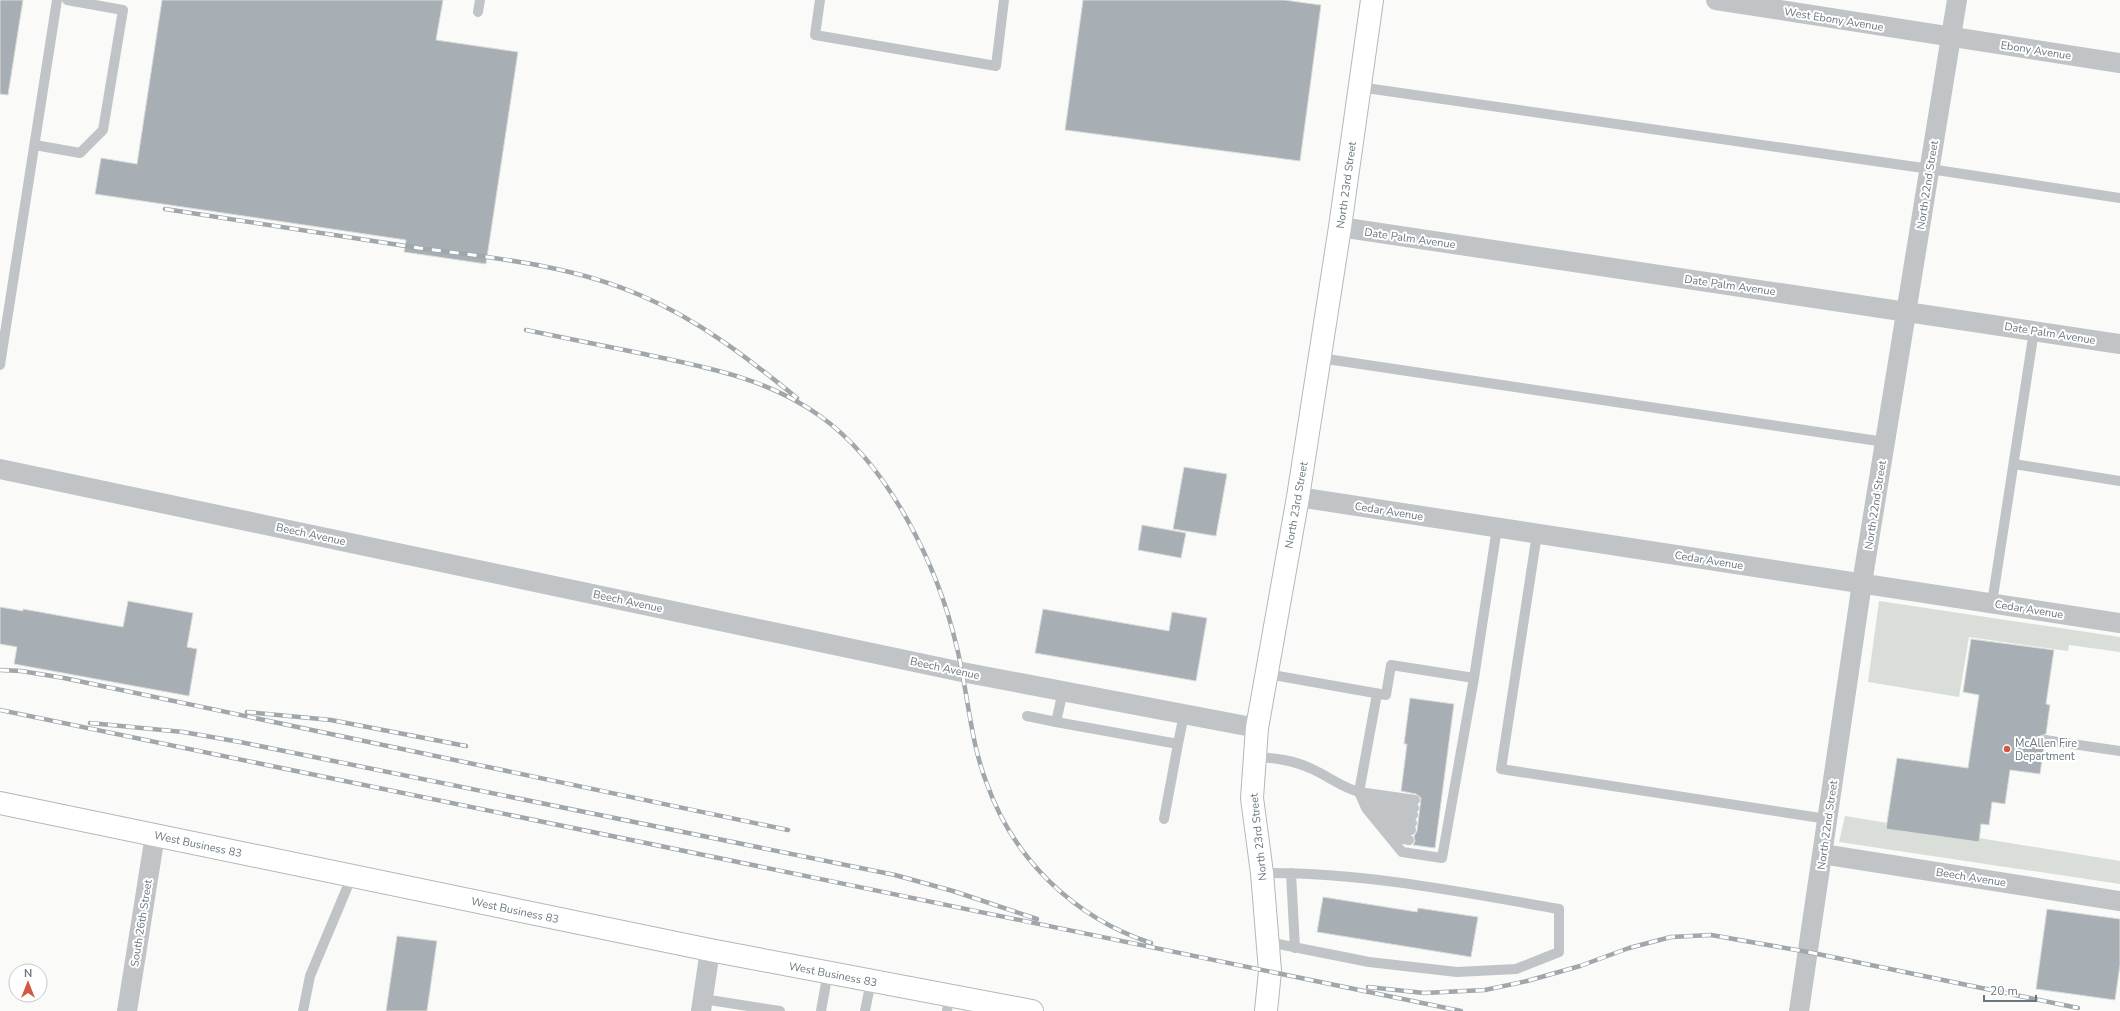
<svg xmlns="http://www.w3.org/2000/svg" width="2120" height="1011" font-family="'Nunito Sans',sans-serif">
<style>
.green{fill:#daded8}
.building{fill:#a8afb4;stroke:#dcdcda}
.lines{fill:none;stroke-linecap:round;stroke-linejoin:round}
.secondary-casing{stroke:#b2b8bc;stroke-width:24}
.primary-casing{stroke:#b2b7ba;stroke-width:24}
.service{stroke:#c0c4c7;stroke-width:10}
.minor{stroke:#c0c4c7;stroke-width:20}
.secondary{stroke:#fff;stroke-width:22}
.primary{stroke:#fff;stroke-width:22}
.rail-casing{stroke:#a0a7ab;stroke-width:4.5}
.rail{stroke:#fff;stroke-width:3;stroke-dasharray:9;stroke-linecap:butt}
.poi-dot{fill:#cf5942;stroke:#fff;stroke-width:1.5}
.labels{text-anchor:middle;stroke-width:4;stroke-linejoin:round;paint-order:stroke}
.street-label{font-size:11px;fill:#68777f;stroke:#fff}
.poi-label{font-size:11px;fill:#68777f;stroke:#fff;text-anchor:start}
</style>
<rect width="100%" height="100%" fill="#fafaf8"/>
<path class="green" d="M1879,601L2120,637V652L2069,645L2068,651L1969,637L1959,697L1868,682Z
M1845,816L2120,861V884L1839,842Z"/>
<path class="building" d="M0,0H23L8,95L0,94Z
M162,0H443L436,40L518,52L486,264L404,252L406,240L95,194L101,158L137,164Z
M1083,0H1284L1321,5L1300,161L1065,130Z
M1184,467L1227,474L1216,536L1173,529Z
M1142,525L1186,533L1181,558L1138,550Z
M128,601L193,613L187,647L197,649L189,696L14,664L17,647L0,644V607L23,611V609L123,627Z
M1043,609L1169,631L1172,612L1207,618L1196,681L1035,653Z
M1971,639L2054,650L2046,704L2050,705L2046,734L2040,736L2039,739L2041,745L2044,746L2040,774L2010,770L2005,804L1992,802L1989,825L1981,824L1979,842L1886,829L1897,758L1968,768L1979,695L1963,692Z
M1410,698L1454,704L1435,848L1413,845L1415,841L1414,836L1417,831L1421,798L1416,794L1401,791L1407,744H1404Z
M1323,897L1417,912L1418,908L1478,917L1471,957L1317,932Z
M2047,909L2120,919V965L2115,1000L2036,989Z
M397,936L437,941L427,1011H386Z"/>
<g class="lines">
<g class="secondary-casing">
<path id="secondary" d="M1266,1011L1270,971L1262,873L1252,798L1257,728L1298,497L1340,227L1372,0"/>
</g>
<g class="primary-casing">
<path id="primary" d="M0,803L710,950L1032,1011"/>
</g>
<path class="service" d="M820,0L815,35L996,66L1004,0
M478,12L480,0
M1359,87L1930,169L2120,198
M35,145L80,153L103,130L123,10L67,0
M1320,358L1885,442
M0,365L57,0
M2014,464L2120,481
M1537,534L1501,769L1827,819
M1992,603L2034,331
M1267,674L1386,695L1391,665L1474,678
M1377,694L1359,792L1415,800
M1027,716L1056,722L1063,691
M1056,722L1178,744L1184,714
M2045,740L2120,751
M1255,757C1275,758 1293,760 1312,769C1328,776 1341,787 1359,792L1366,808L1402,852L1442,858L1474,678L1497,528
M1364,800L1414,808
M1366,808L1413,815
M1374,817L1412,823
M1164,819L1178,744
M1382,825L1411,830
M1389,836L1409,840
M1262,873C1362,872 1461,892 1559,909V952L1516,969L1457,972L1369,962L1268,942
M1291,873L1295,948
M703,999L780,1011
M303,1011L310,976L352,876
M821,1011L828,972
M865,1011L871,981
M947,1011L949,996"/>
<path class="minor" d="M1716,0L2120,63
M1340,227L2120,344
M0,469L962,672L1257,728
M1298,497L2120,623
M1822,854L2120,901
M127,1011L155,835
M701,1011L710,950
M1799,1011L1862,583L1957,0"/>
<use href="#secondary" class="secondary"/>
<use href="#primary" class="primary"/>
<g class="rail-casing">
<path id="rail" d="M165,209C249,222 334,235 419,248C494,258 572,265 642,296C699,320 749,359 797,398
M526,330C565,338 604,346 644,354C705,367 767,378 820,416C889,465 938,566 957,648C968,693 970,741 987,784C1014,860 1075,918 1151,943
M0,670L21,671L64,678L788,830
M0,710L1461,1011
M247,712L331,720L466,746
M90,723L183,732L240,742L895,875L953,891L1037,919
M1368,987L1424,993L1485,990L1527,981L1580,966L1629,948L1671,937L1711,935L1808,952L2078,1008"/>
</g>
<use href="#rail" class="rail"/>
</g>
<circle class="poi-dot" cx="2007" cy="749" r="4"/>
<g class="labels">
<g class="street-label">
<text transform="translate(1834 19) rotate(9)" y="4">West Ebony Avenue</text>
<text transform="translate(2036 50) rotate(9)" y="4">Ebony Avenue</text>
<text transform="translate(1346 185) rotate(-82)" y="4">North 23rd Street</text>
<text transform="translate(1927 185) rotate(-81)" y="4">North 22nd Street</text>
<text transform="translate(1410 238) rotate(8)" y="4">Date Palm Avenue</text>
<text transform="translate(1730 285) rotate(8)" y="4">Date Palm Avenue</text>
<text transform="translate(2050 333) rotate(9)" y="4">Date Palm Avenue</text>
<text transform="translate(1296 505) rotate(-80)" y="4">North 23rd Street</text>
<text transform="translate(1875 505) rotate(-81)" y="4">North 22nd Street</text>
<text transform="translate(1389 511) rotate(9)" y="4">Cedar Avenue</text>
<text transform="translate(311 534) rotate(12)" y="4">Beech Avenue</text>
<text transform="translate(1709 560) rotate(9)" y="4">Cedar Avenue</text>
<text transform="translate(628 601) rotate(12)" y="4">Beech Avenue</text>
<text transform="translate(2029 609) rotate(9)" y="4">Cedar Avenue</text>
<text transform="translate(945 668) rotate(12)" y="4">Beech Avenue</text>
<text transform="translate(1827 825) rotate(-82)" y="4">North 22nd Street</text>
<text transform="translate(1258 837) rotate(-96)" y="4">North 23rd Street</text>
<text transform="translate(198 844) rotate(12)" y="4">West Business 83</text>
<text transform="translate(1971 877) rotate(9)" y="4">Beech Avenue</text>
<text transform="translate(515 910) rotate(12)" y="4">West Business 83</text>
<text transform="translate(141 923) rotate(-81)" y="4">South 26th Street</text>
<text transform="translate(833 974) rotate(11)" y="4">West Business 83</text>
</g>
<g class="poi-label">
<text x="2015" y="747">McAllen Fire<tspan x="2015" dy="13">Department</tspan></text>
</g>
</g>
<g transform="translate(28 983)"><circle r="19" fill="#ffffff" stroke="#c3c9cc"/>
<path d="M0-3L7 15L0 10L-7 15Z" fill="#cf5942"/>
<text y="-6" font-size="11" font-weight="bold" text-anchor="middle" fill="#68777f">N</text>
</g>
<path d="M1984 995v6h52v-6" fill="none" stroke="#68777f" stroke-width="2"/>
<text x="1990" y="995" font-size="12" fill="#68777f" stroke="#ffffff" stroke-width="3" paint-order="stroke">20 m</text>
</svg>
